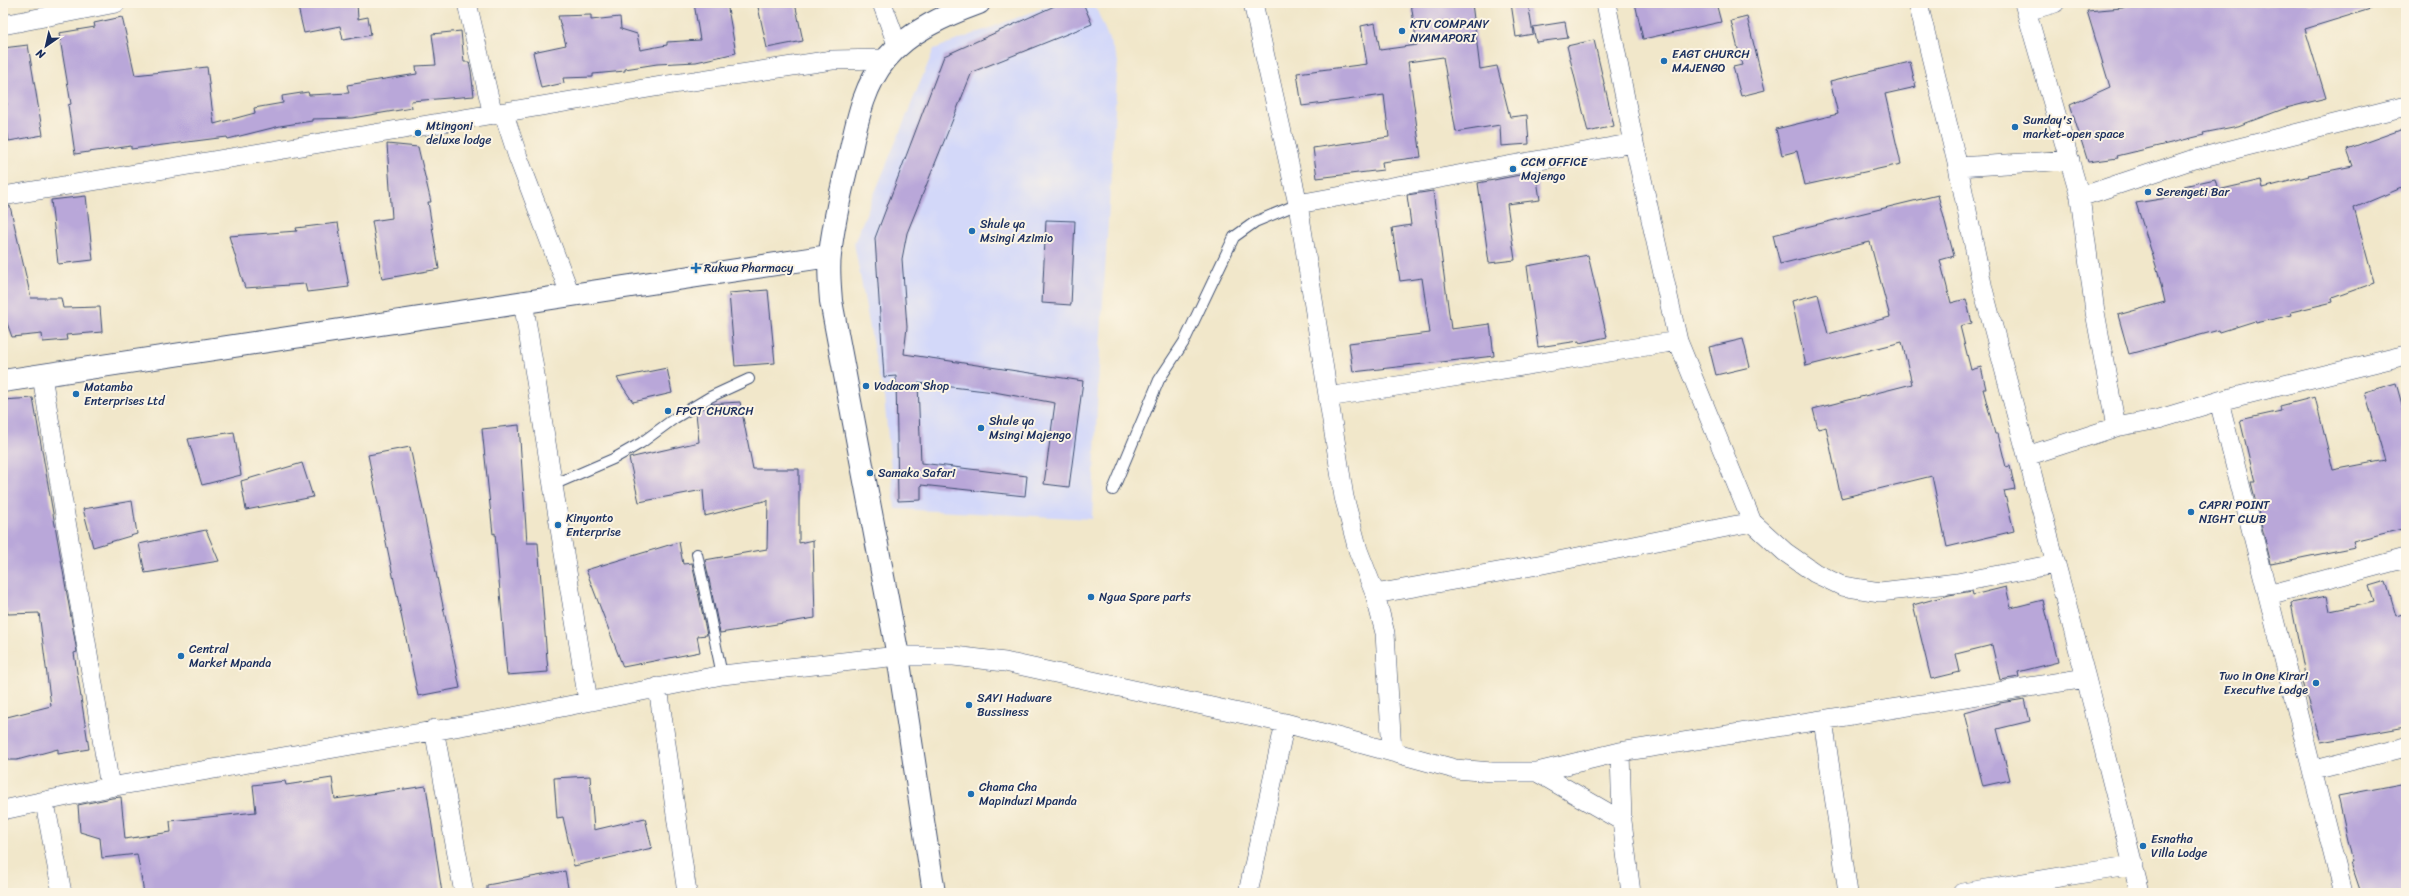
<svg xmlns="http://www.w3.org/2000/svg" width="2409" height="896" font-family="Sriracha,sans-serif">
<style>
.built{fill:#d3d8f9}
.building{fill:#b9a7d9}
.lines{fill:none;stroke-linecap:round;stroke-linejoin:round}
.service-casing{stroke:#3b4b6e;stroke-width:12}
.minor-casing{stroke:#3b4b6e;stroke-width:20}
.tertiary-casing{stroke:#3b4b6e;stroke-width:24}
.service{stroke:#fff;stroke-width:10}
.minor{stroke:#fff;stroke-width:19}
.tertiary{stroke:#fff;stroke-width:22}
.poi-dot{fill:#1f6fb2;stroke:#fcf5e5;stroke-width:1.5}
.labels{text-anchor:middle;stroke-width:4;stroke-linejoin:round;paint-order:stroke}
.poi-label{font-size:12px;fill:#1b2f5e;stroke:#fcf5e5;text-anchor:start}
</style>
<rect width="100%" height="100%" fill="#fcf5e5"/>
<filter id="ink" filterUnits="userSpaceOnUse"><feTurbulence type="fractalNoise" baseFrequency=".025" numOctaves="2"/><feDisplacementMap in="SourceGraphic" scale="8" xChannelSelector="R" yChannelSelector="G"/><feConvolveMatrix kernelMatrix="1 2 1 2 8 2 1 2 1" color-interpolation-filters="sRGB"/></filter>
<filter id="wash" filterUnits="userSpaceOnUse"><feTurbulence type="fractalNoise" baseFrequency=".012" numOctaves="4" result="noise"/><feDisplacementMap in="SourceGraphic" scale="16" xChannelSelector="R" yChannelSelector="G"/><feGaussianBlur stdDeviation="0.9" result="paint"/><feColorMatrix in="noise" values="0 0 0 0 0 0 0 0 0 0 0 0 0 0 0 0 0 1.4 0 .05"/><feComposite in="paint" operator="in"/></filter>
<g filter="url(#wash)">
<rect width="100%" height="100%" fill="#f1e7ca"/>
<path class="built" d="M1056,3H1094L1118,61L1099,367L1092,519L895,509L883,387L879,377L854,243L934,49Z"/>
<g id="blocks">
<path class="building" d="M297,3H357L358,19L368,17L371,35L343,40L340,26L304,33Z
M694,3H727L736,53L696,62L657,64L625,69V71L593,74V77L563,78L564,83L541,88L533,52L566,45L558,16L591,15V20L620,17L621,29L637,34L640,50L667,45V42L700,40Z
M778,3H795L803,41L767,48L758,7Z
M1061,3H1083L1092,24L972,72L907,233L902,259L907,327L904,354L1083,381L1069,487L1044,484L1055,403L994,392L918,383L921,463L1027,476L1025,496L921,485V500L898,501L896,376L884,377L875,238L944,56Z
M1411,3H1472L1480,69L1497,66L1510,117L1527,115L1529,144L1501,146L1500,125L1456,132L1443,57L1408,62L1421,157L1382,162L1383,170L1317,178L1313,148L1389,137L1384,95L1302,106L1297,73L1367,64L1361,26L1375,23L1380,50L1417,45Z
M1511,3H1528L1533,34L1516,37Z
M1635,3H1716L1721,22L1643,39Z
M2139,3H2258V6L2295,3H2377V7L2305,29L2326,98L2286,108L2238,126L2203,133L2204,135L2117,156L2118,158L2088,162L2070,105L2110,87L2087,11L2122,8Z
M122,17L135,75L207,67L214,124L255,113L254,108L283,103L282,96L308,92L309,95L349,93L347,85L417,74L416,66L436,65L432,34L461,31L464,62H469L471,71L474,96L411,101L412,108L352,118L312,119V121L280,126L228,139L227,137L131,149V146L75,154L68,105L71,104L59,33L95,27L94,23Z
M1747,17L1765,90L1741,96L1733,67L1742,65L1731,21Z
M1565,22L1568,38L1536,42L1533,27Z
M1594,40L1614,126L1588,132L1567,46Z
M28,45L43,135L9,141L3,108L7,105L3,79V48Z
M1910,62L1916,87L1885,94L1901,164L1805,185L1797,151L1782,155L1776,129L1838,114L1830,81Z
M2406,128V186L2354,208L2374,283L2332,298L2333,302L2291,312L2292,315L2256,323L2255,321L2220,332L2219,330L2129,354L2118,315L2165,302L2158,272L2136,203L2186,195L2184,186L2215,179L2218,190L2261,180L2263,188L2309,176L2308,175L2353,166L2347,149Z
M387,144L418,147L431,202H428L439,269L382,279L372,221L392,218Z
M1536,172L1540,200L1507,204L1515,260L1489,263L1478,183Z
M1433,191L1451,329L1490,324L1494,356L1353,372L1349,343L1430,333L1422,278L1400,281L1392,228L1411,225L1407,195Z
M1938,195L1954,256L1940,260L1951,303L1966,299L1972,323L1960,326L1971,370L1981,367L1986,389H1983L1995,434H1998L2006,467L2010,466L2015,489L2004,491L2014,531L1947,547L1932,476L1841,498L1826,427L1818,429L1813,409L1912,384L1902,342L1806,366L1792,301L1818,294L1828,334L1890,317L1870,242L1780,264L1773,235Z
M86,196L93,260L58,264L51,200Z
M10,206L31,298H61L63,308L100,307L102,332L66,335L67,340L43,342L42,334L12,337L3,312V207Z
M1046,220L1075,221L1071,305L1042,303Z
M338,223L349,287L307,292L305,284L245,288L229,236L297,231L296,228Z
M1588,255L1607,337L1579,343V341L1538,347L1527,266Z
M768,290L775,363L735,366L729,293Z
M1743,339L1750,367L1716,375L1709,347Z
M667,368L672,393L633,402L617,378Z
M2396,383L2406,419V528L2353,541L2355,547L2271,564L2251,482H2255L2240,420L2281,411L2280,406L2315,397L2333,470L2385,460L2365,392Z
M33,398L77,652L74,653L89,749L58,754V749L17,760H3V718L51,706L39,613L8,614L3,600V400Z
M740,402L753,469H799V543L813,540L815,618L720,633L705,560L767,549L768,500L705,516L703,490L639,502L629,458L699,442L696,413L710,404Z
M519,425L527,543H538L548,672L507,675L495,533L493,534L482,429Z
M234,432L241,475L202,485L188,439Z
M410,447L460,688L418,696L368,455Z
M302,463L313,497L246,510L241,481Z
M132,501L137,534L93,547L83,509Z
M206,530L219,561L145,573L139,544Z
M679,542L683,564L692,563L707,635L697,636L700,652L623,667L586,570Z
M2386,581L2396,616L2406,613V727L2321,742L2300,676L2305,675L2291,603L2327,596L2330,611L2374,602L2369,586Z
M2006,587L2011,608L2043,600L2058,662L2018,672L2019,677L2000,680L1992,645L1956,654L1960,672L1931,679L1913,605L1949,595L1972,591L1973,595Z
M2025,699L2030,721L1997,729L2010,780L1983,786L1965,713L2000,703Z
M590,776L594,830L645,818L652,848L574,866L563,817L557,818L554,778Z
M332,778L335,799L426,786L442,893H144L137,854L102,858L100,838L80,832L78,805L112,798L121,797L125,839L171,832L170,821L256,812L253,785L285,781L286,785Z
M2406,783V893H2361L2351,863H2353L2338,796Z
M565,871L569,893H487V885Z"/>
</g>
</g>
<g filter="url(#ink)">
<use href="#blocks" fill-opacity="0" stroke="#3b4b6e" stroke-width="1"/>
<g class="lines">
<g class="service-casing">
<path id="service" d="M553,485L613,459L641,443L675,418L710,397L749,379
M1113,490L1159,380L1184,342L1234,237L1255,222L1298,204
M697,554L722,675"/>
</g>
<g class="minor-casing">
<path id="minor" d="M467,3L493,115
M882,3L898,47
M1253,3L1298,204L1344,497L1358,550L1375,594L1385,633L1392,752
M1606,3L1634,143L1678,341L1752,522L1785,552L1815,573L1842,586L1880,592L1957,583L2055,564
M1918,3L1958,167L1983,289L2086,678L2140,893
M2024,3L2080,197L2095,312L2116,427
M2027,11L2055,3
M3,25L116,3
M504,114L518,157L570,294
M1958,167L2070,160
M3,196L667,85L832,60L886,59
M2080,197L2191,160L2406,106
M1298,204L1634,143
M523,301L588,701
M42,376L110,787
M1328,397L1678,341
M2219,401L2343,893
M2027,456L2116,427L2159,419L2219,401L2406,355
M1375,594L1538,565L1752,522
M2268,595L2406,558
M658,687L687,893
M1823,720L1848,893
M434,729L464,893
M1620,752L1622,821L1631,893
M2314,770L2406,747
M1537,772L1622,821
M45,803L62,893
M3,810L110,787L507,718L722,675L898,656H954L1005,662L1285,723L1455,769L1492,772H1537L1620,752L2086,678
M1248,893L1285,723
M1962,893L2134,865"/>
</g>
<g class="tertiary-casing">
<path id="tertiary" d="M3,381L829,256
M934,893L898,656L831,301C830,286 828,270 830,255C833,226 840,195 847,166C856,129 861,89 886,59C909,31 946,15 979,3"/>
</g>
<use href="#service" class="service"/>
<use href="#minor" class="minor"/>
<use href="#tertiary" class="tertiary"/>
</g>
</g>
<g class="poi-dot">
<circle cx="1402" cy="31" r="4"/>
<circle cx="1664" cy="61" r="4"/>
<circle cx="2015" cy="127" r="4"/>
<circle cx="418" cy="133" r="4"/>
<circle cx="1513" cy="169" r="4"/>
<circle cx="2148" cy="192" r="4"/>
<circle cx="972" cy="231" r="4"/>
<path d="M694 262h4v4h4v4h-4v4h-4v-4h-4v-4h4z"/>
<circle cx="866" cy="386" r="4"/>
<circle cx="76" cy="394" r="4"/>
<circle cx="668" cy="411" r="4"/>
<circle cx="981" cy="428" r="4"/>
<circle cx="870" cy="473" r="4"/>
<circle cx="2191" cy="512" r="4"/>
<circle cx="558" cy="525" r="4"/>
<circle cx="1091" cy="597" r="4"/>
<circle cx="181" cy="656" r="4"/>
<circle cx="2316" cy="683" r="4"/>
<circle cx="969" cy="705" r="4"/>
<circle cx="971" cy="794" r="4"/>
<circle cx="2143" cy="846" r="4"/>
</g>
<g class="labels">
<g class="poi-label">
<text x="1410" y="28">KTV COMPANY<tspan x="1410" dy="14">NYAMAPORI</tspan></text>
<text x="1672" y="58">EAGT CHURCH<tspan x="1672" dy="14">MAJENGO</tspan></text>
<text x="2023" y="124">Sunday's<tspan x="2023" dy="14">market-open space</tspan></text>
<text x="426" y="130">Mtingoni<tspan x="426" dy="14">deluxe lodge</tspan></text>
<text x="1521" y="166">CCM OFFICE<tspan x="1521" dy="14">Majengo</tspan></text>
<text x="2156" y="196">Serengeti Bar</text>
<text x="980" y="228">Shule ya<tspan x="980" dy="14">Msingi Azimio</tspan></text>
<text x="704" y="272">Rukwa Pharmacy</text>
<text x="874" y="390">Vodacom Shop</text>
<text x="84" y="391">Matamba<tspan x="84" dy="14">Enterprises Ltd</tspan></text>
<text x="676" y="415">FPCT CHURCH</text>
<text x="989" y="425">Shule ya<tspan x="989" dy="14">Msingi Majengo</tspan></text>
<text x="878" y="477">Samaka Safari</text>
<text x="2199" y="509">CAPRI POINT<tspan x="2199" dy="14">NIGHT CLUB</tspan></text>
<text x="566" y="522">Kinyonto<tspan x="566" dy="14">Enterprise</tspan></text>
<text x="1099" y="601">Ngua Spare parts</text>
<text x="189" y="653">Central<tspan x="189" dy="14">Market Mpanda</tspan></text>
<text x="2308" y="680" text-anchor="end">Two in One Kirari<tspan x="2308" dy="14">Executive Lodge</tspan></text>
<text x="977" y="702">SAYI Hadware<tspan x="977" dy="14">Bussiness</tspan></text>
<text x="979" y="791">Chama Cha<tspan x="979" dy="14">Mapinduzi Mpanda</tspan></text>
<text x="2151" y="843">Esnatha<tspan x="2151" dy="14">Villa Lodge</tspan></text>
</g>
</g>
<rect width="2409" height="896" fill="none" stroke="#fcf5e5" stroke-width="16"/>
<g transform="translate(46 46) rotate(214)" stroke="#fcf5e5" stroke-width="3" paint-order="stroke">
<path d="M0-3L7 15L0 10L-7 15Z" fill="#1b2f5e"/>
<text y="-6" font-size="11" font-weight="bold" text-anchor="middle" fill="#1b2f5e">N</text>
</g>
</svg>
